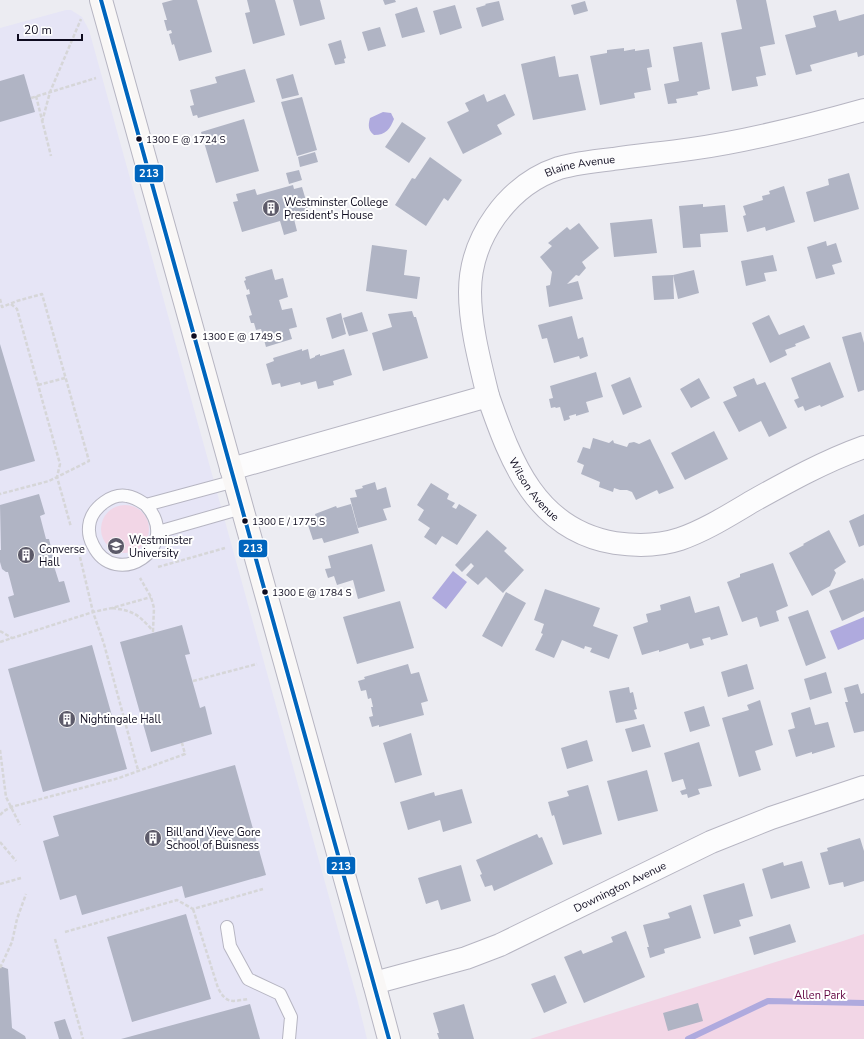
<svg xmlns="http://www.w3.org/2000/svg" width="864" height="1039" font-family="'Nunito Sans',sans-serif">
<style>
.built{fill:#e6e5f6}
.green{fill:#f2d6e6}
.water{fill:#afaade}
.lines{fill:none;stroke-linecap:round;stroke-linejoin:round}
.stream{stroke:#afaade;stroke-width:6}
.building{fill:#b0b4c4}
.service-casing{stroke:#b6b5c2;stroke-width:14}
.minor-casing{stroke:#b6b5c2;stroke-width:24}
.secondary-casing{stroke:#b6b5c2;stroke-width:24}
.path{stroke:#d6d6d8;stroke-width:2.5;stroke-dasharray:4 2;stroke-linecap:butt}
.service{stroke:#fcfcfd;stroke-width:12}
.minor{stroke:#fcfcfd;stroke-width:22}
.secondary{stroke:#f9f7f6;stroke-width:22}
.bus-1-casing{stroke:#fff;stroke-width:7}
.bus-1{stroke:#0065bd;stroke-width:4}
.bus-dot{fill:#0e0b1f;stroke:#fff;stroke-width:1.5}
.labels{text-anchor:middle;stroke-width:4;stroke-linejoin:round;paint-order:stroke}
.bus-label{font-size:10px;fill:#0e0b1f;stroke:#fff;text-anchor:start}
.street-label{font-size:11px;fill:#0e0b1f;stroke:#fff}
.poi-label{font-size:11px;fill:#0e0b1f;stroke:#fff;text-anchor:start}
.park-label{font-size:11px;fill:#620441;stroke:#fff}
.line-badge{stroke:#fff;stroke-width:1.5}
.badge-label{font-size:11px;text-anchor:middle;font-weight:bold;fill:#fff}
</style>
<rect width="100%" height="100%" fill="#ececf2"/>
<path class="built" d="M66,10H71L82,17L89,30L357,998L367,1039H0V28Z"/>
<path class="green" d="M101 529a24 24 0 1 1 48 0a24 24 0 1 1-48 0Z
M864,934V1039H530L843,941Z"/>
<path class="water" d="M383,112L391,113L394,119C390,129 386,135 374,135C368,130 368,126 370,118Z
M453,571L467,582L446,609L432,598Z
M864,617V639L838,650L830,631Z"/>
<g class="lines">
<path class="stream" d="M688,1039L768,1001L864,1003"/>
</g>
<path class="building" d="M173,0H197L212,52L179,61L174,44L172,45L169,34L172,33L171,30L167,31L164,20H167L162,3Z
M247,0H275L285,35L253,44L245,13L250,12Z
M293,0H320L325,19L300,26Z
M383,0H395L396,2L385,5Z
M736,0H766L775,44L760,47L766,75L756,77L758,86L732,91L721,33L742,29Z
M499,1L504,20L482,27L476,8L486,5L485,4Z
M585,1L588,11L574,15L571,5Z
M455,5L462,28L440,35L433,11Z
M417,7L425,32L402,38L395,14Z
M836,10L839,21L864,14V55L858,57L857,52L810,65L812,71L796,75L785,35L816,27L813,16Z
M380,27L386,46L368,51L362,32Z
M341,40L346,58L344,59L345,63L335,65L328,44Z
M702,42L710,89L697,92L698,95L676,99L677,103L668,104L664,84L679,81L673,47Z
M624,48V51L635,49V51L649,49L652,67L647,68L651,90L634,93L635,98L600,105L590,56L607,53V50Z
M555,56L559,77L578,74L586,110L533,120L521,64Z
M245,69L255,102L198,118L197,115L193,116L190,106L194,105L190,90L217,83L215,77Z
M24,74L35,112L0,122V81Z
M293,74L299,95L282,99L276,79Z
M484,94L487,102L505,94L515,115L497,125L502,134L463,154L447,122L469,111L465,103Z
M302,97L317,150L297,156L281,102Z
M244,119L259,171L216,183L201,132Z
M402,122L426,138L409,163L385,147Z
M315,152L318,162L300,167L298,157Z
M430,157L462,180L448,201L444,198L426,226L395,205L412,178L415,179Z
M299,170L302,180L289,184L286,173Z
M849,173L859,209L814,222L806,192L829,185L828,179Z
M293,185L294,189L302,187L310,214L294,219L297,231L284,235L280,221L242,232L233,202L238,201L236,194L255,189L257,195Z
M784,186L795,222L766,231L765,227L747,232L743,216L746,215L743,206L763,200L762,196L770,194L769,191Z
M703,204V207L725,205L728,232L700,234L701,247L683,248L679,206Z
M652,219L657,253L614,257L610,223Z
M579,223L599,248L582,262L586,268L579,276L576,275L567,284L578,281L583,299L549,307L546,286L550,285L552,272L540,257L552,246L548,243L567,227L570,230Z
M826,241L827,246L836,243L842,262L832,265L835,274L816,279L807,247Z
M372,245L407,250L404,275L420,277L417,299L366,291Z
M773,255L777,271L764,273L766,281L746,286L741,261Z
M272,269L275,280L283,278L288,297L279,300L282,310L292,308L297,327L289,329L292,339L266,347L261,329L256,330L254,323H251L249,316L252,315L246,295L250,294L249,289L247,290L244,281L246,280L245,277Z
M694,270L699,293L678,299L673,275Z
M673,275L674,299L654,300L652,276Z
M412,311L414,317H416L428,358L383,371L372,333L392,327L388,314Z
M362,312L368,331L349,336L343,318Z
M341,313L346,334L332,339L326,318Z
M769,315L779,335L804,325L810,338L795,344L796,346L785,350L787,355L770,363L752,323Z
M572,316L578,339L583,337L588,356L580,359L579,356L554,363L547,338L542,339L538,325Z
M861,332L864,343V390L858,392L842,337Z
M0,344L35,461L0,471Z
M302,349V351L308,349L310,359L315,357V356L320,354V356L344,349L352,375L333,381L334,385L318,389L316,381L301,385L300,382L281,387L280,383L272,385L266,364L274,361L273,358Z
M830,362L844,397L821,407L820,405L805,411L803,406L798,408L794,400L799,398L791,378Z
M596,372L603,397L586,402L589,412L576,416V414L569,416L570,419L564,421L560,407L556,408L555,407L551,408L549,399L553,398L550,386Z
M630,377L642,407L623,415L611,385Z
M699,378L710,398L691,408L680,389Z
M754,378L757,385L765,382L787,428L769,437L761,421L739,432L723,402L737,396L733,387Z
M714,431L728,459L685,480L671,453Z
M593,438L609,443L613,440L614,443L627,447L629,443L634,442L639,444L650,439L674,488L659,494L657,490L636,500L632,492L627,490H620L614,488L613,492L599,487L600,482L581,474L584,465L577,462L583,447L590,449Z
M375,482L377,490L386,487L391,507L383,509L387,520L358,528L350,498L357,497L355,490L363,488L362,486Z
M431,483L449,494L447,499L455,503L452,507L456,509L459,504L477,515L457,545L442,536L436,545L424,537L430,528L418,520L424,510L417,505Z
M39,494L45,514L40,516L46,539H49L54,559L52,560L59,582L64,581L70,602L14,618L8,597L14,595L8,572H6L2,569L0,562V550H1L0,505Z
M351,504L359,533L324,543L322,538L313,540L308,525L317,522L315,514L336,506L337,508Z
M864,514V545L859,547L849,521Z
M487,530L507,548L504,551L524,570L503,593L486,577L478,585L466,575L474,566L471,563L462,572L455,565Z
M829,530L846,562L834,570L836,573L830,586L812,596L789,553L804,545L803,544Z
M372,544L385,591L358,599L353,580L337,585L334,576L328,578L325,569L331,568L328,556Z
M773,563L788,606L776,611L779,621L760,627L757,617L742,622L727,582L740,577V574Z
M863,578L864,581V611L842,621L829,591Z
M545,589L600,608L593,626L618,635L609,659L590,652L592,648L585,646L584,649L562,640L554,658L535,650L543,634L541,633L544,624L534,620Z
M506,592L526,603L502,647L482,636Z
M690,596L695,613L719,606L728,635L711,640L710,637L702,639L704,645L690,649L688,643L659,652V650L642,655L633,627L648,622L646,614L661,610L660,605Z
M400,601L414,648L357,664L343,617Z
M808,610L826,658L806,666L788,617Z
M182,625L190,654L185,655L200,708L205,706L212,734L151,752L120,642Z
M92,645L127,769L43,792L8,669Z
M408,664L411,674L419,672L428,701L421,703L424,715L379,727V725L372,727L369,717L373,716L371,707H373L371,698L368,699L366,690L361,691L358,681L365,679L364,677Z
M747,664L754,689L728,697L721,672Z
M826,672L832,693L810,700L804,679Z
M858,684L861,694L864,693V731L854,733L845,702H848L844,688Z
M629,687L630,693L633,692L637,709L634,710L637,719L616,723L609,691Z
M760,700L773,745L755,751L761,770L739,777L722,718L749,710L747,705Z
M704,706L710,726L690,732L684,712Z
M810,707L815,725L828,722L835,747L812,754V752L796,757L788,730L795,728L791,713Z
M644,724L651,747L632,752L625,729Z
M411,733L422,775L395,783L383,743Z
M587,740L593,761L567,769L561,748Z
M699,742L712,786L698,789L700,794L688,798L687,794L682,795L680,791L686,789L683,779L672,782L664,753Z
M235,765L266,875L185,898L182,886L82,915L76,895L60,900L43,841L59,836L53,816Z
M647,770L658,811L618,821L607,781Z
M588,785L602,834L563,845L554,815L552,816L548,802L569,796L567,791Z
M462,789L472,823L443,832L440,820L408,830L400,802L434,792L435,796Z
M537,834L539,838L542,837L553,864L494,891L492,885L485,887L480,875L482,874L476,860Z
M860,838L864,851V881L844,887L843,882L829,885L820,853L828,851L827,848Z
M802,861L810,888L771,899L762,869L783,862L784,866Z
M461,865L471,901L441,910L438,900L426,904L418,878Z
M744,883L753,916L739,920L741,926L714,934L703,895Z
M691,905L701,938L664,949L665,953L650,958L647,947H649L643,925L670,918L668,913Z
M186,914L211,999L132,1022L107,937Z
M790,924L796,942L754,955L749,937Z
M626,931L645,977L584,1003L564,957L581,950L583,954L613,942L611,937Z
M0,966L8,969L12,1028L25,1036L26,1039H0Z
M555,975L567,1003L544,1013L531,984Z
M698,1003L703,1021L668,1031L663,1013Z
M250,1004L260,1039H121Z
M464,1004L474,1039H439L437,1033H439L433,1013Z
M65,1019L72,1039H59L54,1022Z"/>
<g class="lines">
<g class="service-casing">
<path id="service" d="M146,505C184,548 115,591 93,545C89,538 88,529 90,521C94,507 112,493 127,496C135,497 140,501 146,505L235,481
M158,532L242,508
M227,927L230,946L248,979L280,994L291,1017L289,1039"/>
</g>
<g class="minor-casing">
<g id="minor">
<path id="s1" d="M488,396C480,363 470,326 470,292C470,238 508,185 559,168C576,163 595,161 613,159C639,155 665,153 691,149C749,141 807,126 864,110"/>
<path id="s2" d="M231,469L488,396C511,462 536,530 615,543C636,546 659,546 680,539C706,530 729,515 753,501C789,481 825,461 864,447"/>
<path id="s3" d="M374,983L466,958L500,945L711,842L771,818L864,787"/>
</g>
</g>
<g class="secondary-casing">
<path id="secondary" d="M101,0L374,983L389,1039"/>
</g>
<path class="path" d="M36,96L51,156
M31,98L96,78
M42,122L50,92L81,19
M0,299L2,307L17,301L42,294L89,461L49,481L0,494
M11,304L17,309L60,464L57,477L71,527
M38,385L65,378
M80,557L93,612L104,644L138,770
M158,567L225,548
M112,608C134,611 138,614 153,631L154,608L151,597L140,578
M0,631L12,638
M0,642L93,612L112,608L151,597
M193,681L257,664
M0,750L6,797L20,825
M0,815L4,811L11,807L119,778L185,754L182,743
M0,842L16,861
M0,884L21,878
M193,909L218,988C227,1005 232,1001 249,999
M65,932L177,900L193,909L263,889
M55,939L83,1039
M0,968L12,942L17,919L26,894"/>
<use href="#service" class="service"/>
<use href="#minor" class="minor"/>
<use href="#secondary" class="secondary"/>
<g class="bus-1-casing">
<path id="bus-1" d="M101,0L389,1039"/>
</g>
<use href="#bus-1" class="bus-1"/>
</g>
<defs>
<g id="building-disc" transform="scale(0.9)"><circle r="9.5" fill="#5c5a69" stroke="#fff"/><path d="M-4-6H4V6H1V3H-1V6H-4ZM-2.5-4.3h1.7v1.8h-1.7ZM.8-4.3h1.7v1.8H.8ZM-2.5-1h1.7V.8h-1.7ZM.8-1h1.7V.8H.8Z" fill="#fff"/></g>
<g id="university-disc" transform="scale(0.9)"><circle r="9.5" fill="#5c5a69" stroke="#fff"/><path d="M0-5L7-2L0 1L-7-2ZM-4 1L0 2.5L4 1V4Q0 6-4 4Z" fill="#fff"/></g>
</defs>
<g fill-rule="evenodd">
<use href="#building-disc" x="271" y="208"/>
<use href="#university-disc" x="116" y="546"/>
<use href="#building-disc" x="26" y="555"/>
<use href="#building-disc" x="67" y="719"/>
<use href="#building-disc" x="153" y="838"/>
</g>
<g class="bus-dot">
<circle cx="139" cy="139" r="3.5"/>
<circle cx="194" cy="336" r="3.5"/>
<circle cx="245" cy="521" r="3.5"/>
<circle cx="265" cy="592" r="3.5"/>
</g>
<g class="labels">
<g class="bus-label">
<text x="146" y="143">1300 E @ 1724 S</text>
<text x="202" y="340">1300 E @ 1749 S</text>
<text x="252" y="525">1300 E / 1775 S</text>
<text x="272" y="596">1300 E @ 1784 S</text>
</g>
<g class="street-label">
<text dy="4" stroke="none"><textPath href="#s1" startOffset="289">Blaine Avenue</textPath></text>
<text dy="4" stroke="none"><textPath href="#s2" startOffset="372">Wilson Avenue</textPath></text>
<text dy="4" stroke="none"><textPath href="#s3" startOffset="265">Downington Avenue</textPath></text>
</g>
<g class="poi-label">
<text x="284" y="206">Westminster College<tspan x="284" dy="13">President's House</tspan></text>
<text x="129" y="544">Westminster<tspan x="129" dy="13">University</tspan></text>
<text x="39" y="553">Converse<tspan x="39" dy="13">Hall</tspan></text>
<text x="80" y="723">Nightingale Hall</text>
<text x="166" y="836">Bill and Vieve Gore<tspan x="166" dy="13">School of Buisness</tspan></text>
</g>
<g class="park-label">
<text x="820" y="999">Allen Park</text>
</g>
</g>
<g class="line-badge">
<rect x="134" y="164" width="30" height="19" rx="4" fill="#0065bd"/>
<rect x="238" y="539" width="30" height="19" rx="4" fill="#0065bd"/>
<rect x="326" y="856" width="30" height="19" rx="4" fill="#0065bd"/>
</g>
<g class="badge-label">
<text x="149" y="177">213</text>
<text x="253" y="552">213</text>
<text x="341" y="870">213</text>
</g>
<path d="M18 34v6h64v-6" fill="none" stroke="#0e0b1f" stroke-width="2"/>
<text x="24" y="34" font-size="12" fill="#0e0b1f" stroke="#ffffff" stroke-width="3" paint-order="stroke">20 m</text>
</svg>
